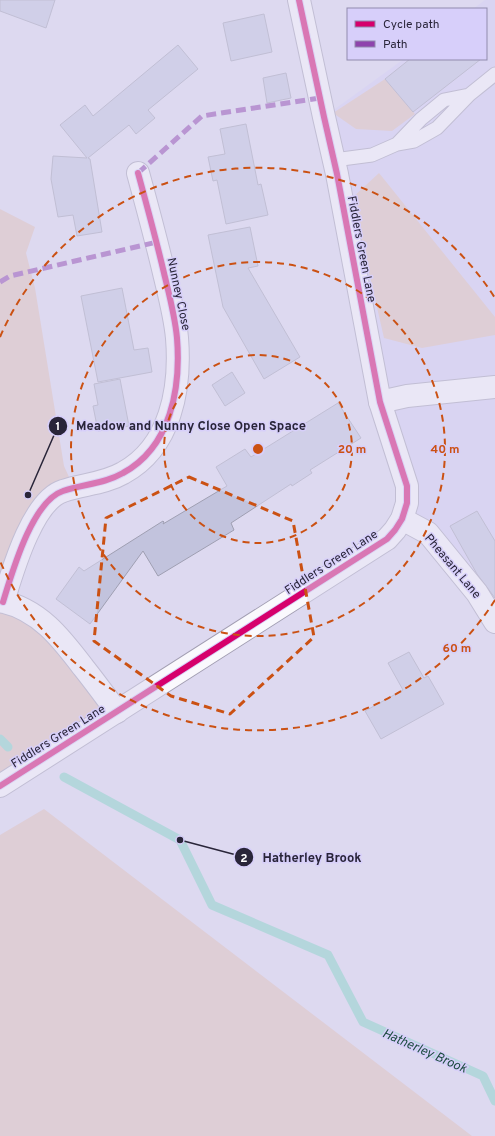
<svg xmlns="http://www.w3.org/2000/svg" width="495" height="1136" font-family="Overpass,sans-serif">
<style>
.built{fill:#d5cff4}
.green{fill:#e0c0b7}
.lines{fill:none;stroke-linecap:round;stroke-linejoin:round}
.stream{stroke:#84d2c4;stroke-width:9}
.building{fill:#c2c3dd;stroke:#9f9fb2}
.service-casing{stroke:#a29eb2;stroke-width:15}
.minor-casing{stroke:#a29eb2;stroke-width:24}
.tertiary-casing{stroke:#a29eb2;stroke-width:24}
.service{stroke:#faf9fd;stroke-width:13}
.minor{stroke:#faf9fd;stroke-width:22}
.tertiary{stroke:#faf9fd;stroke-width:22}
.quiet{stroke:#8e44ad;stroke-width:5;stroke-dasharray:10 5;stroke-linecap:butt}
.cycleway-casing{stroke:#d7cffa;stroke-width:8}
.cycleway{stroke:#d6006c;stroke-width:6}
.marked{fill:none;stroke:#cb5113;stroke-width:3;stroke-dasharray:8 5;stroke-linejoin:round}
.ring{fill:none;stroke:#cb5113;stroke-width:2;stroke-dasharray:7 5}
.labels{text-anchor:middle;stroke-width:3;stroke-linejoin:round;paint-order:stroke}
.street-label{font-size:12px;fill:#292539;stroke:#d7cffa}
.water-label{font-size:13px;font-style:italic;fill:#1b4c3f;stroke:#d7cffa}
.centre{fill:#cb5113;stroke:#d7cffa;stroke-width:2}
.ring-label{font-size:12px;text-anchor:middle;font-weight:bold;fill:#cb5113;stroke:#d7cffa;stroke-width:3;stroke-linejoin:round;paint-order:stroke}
.leader{fill:none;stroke:#292539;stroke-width:1.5}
.callout-dot{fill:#292539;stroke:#d7cffa;stroke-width:1.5}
.mark-label{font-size:12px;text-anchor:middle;font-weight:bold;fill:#fff}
.callout-label{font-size:13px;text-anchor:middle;font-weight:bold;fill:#292539;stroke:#d7cffa;stroke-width:3;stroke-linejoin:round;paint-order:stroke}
</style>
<rect width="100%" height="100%" fill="#ddd9f0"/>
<path class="built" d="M485,0H495V582L477,593L407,503L324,117L404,59H486V9H473Z"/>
<path class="green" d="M385,79L415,114L392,131L356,129L333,113Z
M379,173L495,317V335L422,348L384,338L352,198Z
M0,209L35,227L26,253L35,288L64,466L74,488L61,491L15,565L16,607L117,712L0,786Z
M44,809L472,1136H0V835Z"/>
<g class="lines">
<path class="stream" d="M0,739L8,747
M64,777L180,840L212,905L328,955L363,1022L483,1076L495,1101"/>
</g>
<path class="building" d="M0,0H55L46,28L0,11Z
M264,14L272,52L231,61L223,23Z
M178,45L198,69L148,110L155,118L136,134L129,125L88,158L90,159L102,232L77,236L73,215L58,217L51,179L53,156L87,158L60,125L85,105L93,116Z
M410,59H481L413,112L385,79Z
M286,73L291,98L267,103L263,78Z
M246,124L258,185L261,184L268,215L226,224L217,180L213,181L208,157L225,154L220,129Z
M250,227L258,266L248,268L300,357L264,379L223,307L208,235Z
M122,288L134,350L148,348L152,372L98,382L81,296Z
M232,372L245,393L225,406L212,385Z
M120,379L129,426L98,431L93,406L98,405L94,384Z
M338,403L361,438L310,470L312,473L292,486L291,484L231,523L234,530L158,576L143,551L90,624L56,599L79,567L84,571L163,521L164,522L163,524L227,486L216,467L245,449L251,457Z
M477,511L495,541V598L477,574L450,526Z
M409,652L424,678L428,676L444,704L381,739L365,711L403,690L388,663Z"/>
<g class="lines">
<g class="service-casing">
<path id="service" d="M397,144L421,119L444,100L469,95
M334,160L372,155L397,144L414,141L437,128L469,95L495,74"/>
</g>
<g class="minor-casing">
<path id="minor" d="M380,402L407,396L495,387
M402,519L428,533L477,593L495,622
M0,601C39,609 61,638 83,667C95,682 106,697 117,712
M3,602C12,573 32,501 63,491C83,484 104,484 123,473C171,447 181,388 177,338C175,316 169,294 164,273C156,239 147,206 138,173"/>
</g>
<g class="tertiary-casing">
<path id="tertiary" d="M0,786L376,546L387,539L395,530L402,519L407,503V486L380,402L337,174L324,117L299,0"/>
</g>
<use href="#service" class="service"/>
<use href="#minor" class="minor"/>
<use href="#tertiary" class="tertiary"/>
<path class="quiet" d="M138,173L202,116L320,98
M0,282L10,276L157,242"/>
<g class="cycleway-casing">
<path id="cycleway" d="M3,602C12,573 32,501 63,491C83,484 104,484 123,473C171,447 181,388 177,338C175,316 169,294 164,273C156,239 147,206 138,173
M0,786L376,546L387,539L395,530L402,519L407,503V486L380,402L337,174L324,117L299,0"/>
</g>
<use href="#cycleway" class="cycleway"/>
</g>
<path d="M0 0H495V1136H0ZM189,477L293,521L314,637L230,714L171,696L94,641L106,518Z" fill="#ddd9f0" fill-opacity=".55" fill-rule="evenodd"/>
<path class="marked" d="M189,477L293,521L314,637L230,714L171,696L94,641L106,518Z"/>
<g class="ring">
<circle cx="258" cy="449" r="94"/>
<circle cx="258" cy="449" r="187"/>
<path d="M495 600A281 281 0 0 1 0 561M0 337A281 281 0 0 1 495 298"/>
</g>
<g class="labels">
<g class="street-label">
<text transform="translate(362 249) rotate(79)" y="4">Fiddlers Green Lane</text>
<text transform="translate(179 294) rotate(78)" y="4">Nunney Close</text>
<text transform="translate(331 562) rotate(-33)" y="4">Fiddlers Green Lane</text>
<text transform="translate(453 566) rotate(50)" y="4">Pheasant Lane</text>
<text transform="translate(58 736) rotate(-32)" y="4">Fiddlers Green Lane</text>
</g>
<g class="water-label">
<text transform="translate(425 1050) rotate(24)" y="5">Hatherley Brook</text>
</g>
</g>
<circle cx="258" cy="449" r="6" class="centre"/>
<g class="ring-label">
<text x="352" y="453">20 m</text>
<text x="445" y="453">40 m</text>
<text x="457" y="652">60 m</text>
</g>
<path class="leader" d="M28 495L58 426M180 840L244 857"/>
<g class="callout-dot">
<circle cx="28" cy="495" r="4"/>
<circle cx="180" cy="840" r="4"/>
<circle cx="58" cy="426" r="10"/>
<circle cx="244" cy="857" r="10"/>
</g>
<g class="mark-label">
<text x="58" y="430">1</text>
<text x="244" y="862">2</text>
</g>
<g class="callout-label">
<text x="191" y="430">Meadow and Nunny Close Open Space</text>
<text x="312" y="862">Hatherley Brook</text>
</g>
<rect x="347" y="8" width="140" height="52" fill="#d7cffa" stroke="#918bad"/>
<rect x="355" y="21" width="20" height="6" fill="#d6006c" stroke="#918bad"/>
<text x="383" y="28" font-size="12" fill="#292539">Cycle path</text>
<rect x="355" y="41" width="20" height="6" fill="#8e44ad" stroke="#918bad"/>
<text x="383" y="48" font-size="12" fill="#292539">Path</text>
</svg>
